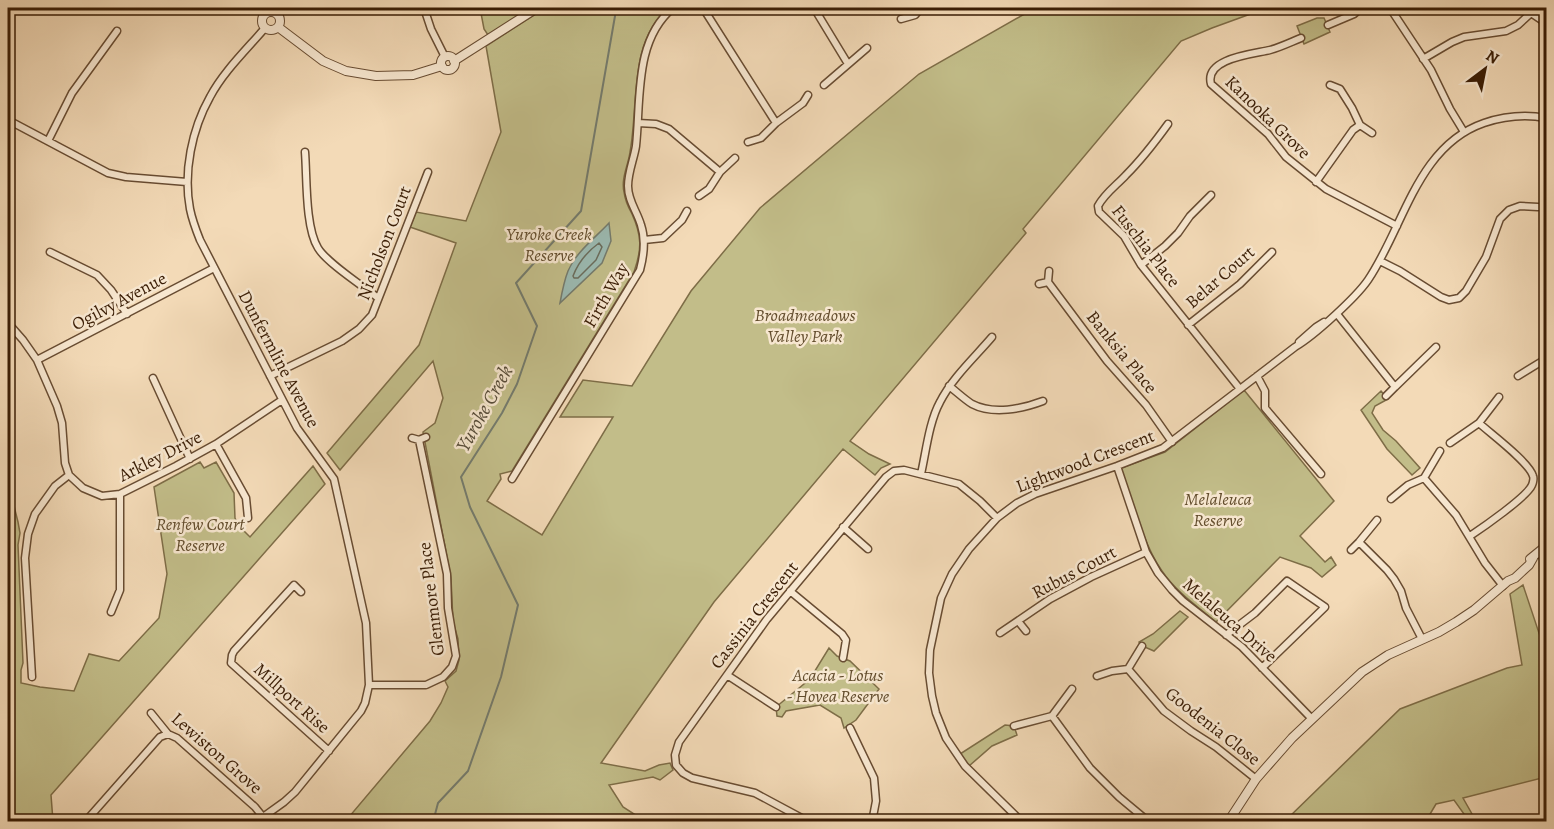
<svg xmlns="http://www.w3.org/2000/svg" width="1554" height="829" font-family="Alegreya,serif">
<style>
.green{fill:#c2bd89;stroke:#7e6d47;stroke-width:1.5}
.water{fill:#9bbab2;stroke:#747b6d;stroke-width:1.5}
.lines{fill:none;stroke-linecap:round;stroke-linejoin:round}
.shore{stroke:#6a6c5c;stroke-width:1.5}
.stream{stroke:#747b6d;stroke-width:2}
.minor-casing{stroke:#684c32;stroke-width:9}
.tertiary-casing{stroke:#684c32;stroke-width:10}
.minor{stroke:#f7e7d0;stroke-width:6}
.tertiary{stroke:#f7e7d0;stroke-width:8}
.labels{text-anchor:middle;stroke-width:5;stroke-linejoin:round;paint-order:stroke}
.street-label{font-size:18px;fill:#3a1d05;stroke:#f7e7d0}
.park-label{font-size:18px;font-style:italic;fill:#634d2d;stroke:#f7e7d0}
.water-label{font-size:20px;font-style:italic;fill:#574c39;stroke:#f7e7d0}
</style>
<rect width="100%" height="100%" fill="#f3dab7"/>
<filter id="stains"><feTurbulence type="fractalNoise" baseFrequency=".00333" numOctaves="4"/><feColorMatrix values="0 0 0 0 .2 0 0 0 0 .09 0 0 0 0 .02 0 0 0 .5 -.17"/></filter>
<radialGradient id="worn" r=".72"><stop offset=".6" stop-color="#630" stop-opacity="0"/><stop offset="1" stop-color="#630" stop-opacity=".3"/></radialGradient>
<path class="green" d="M480,8H530L488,35L484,29Z
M545,8H668C628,43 639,104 630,152C628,166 621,178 624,192C625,200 628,207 632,214C642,236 642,249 634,272L512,471L500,474L501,479L487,501L542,535L613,417H560L583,380L632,386L691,291L760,208L919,74L1035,8H1267L1212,28L1181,41L1023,229L1026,233L850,441L869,454L890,464L881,468L875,475L843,449L714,602L601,763L645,771L659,765L670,763L673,770L660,780L653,777L609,785L623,807L645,821H342L349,817L430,721L441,703L448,687L445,681L456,671L459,660L458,639L453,622L451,578L423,432L435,423L443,398L433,361L340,470L327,453L419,345L456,243L410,227L416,212L466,221L501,132L486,46Z
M1317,18H1324L1330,32L1304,44L1297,26Z
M1244,390L1334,501L1300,536L1325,562L1331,557L1336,565L1322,577L1311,568L1280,557L1216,622C1197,606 1176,592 1162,571C1143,544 1132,500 1121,468L1165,452Z
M1381,391L1388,399L1375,406L1372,413L1383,430L1396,441L1420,468L1412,475L1387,449L1361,410Z
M200,462L204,468L216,462L234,493L235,518L239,526L250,537L313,466L325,484L51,795L53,821H8V482L18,522L20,533L18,545L23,663L21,670V683L40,687L74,691L89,654L119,661L159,618L167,574L154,487Z
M1523,585L1546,654V777L1463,798L1476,821H1469L1454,800L1436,804L1426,821H1285L1400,709L1507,668L1522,665L1510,594Z
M1180,611L1188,617L1154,651L1140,645L1139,642L1153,634Z
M829,648L837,656L850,661L879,689L856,720L844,728L841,718L820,705L786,711L782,717L777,716L776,707L810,679Z
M1005,725L1014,726L1017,735L992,746L969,766L960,754Z"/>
<path class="water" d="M609,223L611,241L602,263L560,303C562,292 564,281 568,271C576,252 595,238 609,223Z"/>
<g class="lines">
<path class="shore" d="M599,243L602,247L596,260L578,278H574L573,276C578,263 588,251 599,243Z"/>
<path class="stream" d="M433,822L438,803L468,771L501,677L518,605L470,507L461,477L502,413L517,384L537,326L516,283L581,211L615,16"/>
<g class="minor-casing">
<path id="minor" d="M424,8L431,29L445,57
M703,8L776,123
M814,8L848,64
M1390,8L1431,70L1450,109L1464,132
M1528,8L1531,13L1546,23
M901,19L915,15L921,8
M1328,25L1354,14L1361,8
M1544,34L1546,32
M1301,38C1291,42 1281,47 1270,50C1254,54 1204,58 1211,84L1268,134L1286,157L1326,189L1397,226
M1423,59L1452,42L1464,37L1506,31L1518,25L1531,13
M824,85L867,48
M8,120L108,173L126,177L187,182
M638,123L656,124L669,129L720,172
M1168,124C1155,142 1142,159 1126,175C1117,185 1105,193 1098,206L1099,212L1124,236L1141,265L1240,389
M1360,125L1372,133
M48,141L72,93L117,31
M748,142L761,138L776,123L803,103L808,95
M305,152C307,177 305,227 318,248C327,263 363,286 378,298
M1316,182L1353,130L1360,125L1352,108L1340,89L1330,85
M699,196L709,189L720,172L735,158
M644,240L663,238L682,220L687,211
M50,252L97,275L111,290L127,314
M1380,261L1400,271L1441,297L1449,300L1459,298L1466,291L1486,257L1500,219L1509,210L1520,206L1538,207
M1141,265L1165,246L1178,233L1190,216L1211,195
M1048,282L1107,361L1146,405L1172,442
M1039,284L1048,282L1049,271
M1337,314L1395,387L1436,347
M8,323L23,340L37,360L57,406L62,423L65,463L69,475L83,488L102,496L120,494L176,466L216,444L282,400
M1188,325L1240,284L1272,252
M1299,342L1316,327L1324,322
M37,360L214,268
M270,376L342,341L359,329L372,315L428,172
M1257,376L1265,391V408L1321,474
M1518,376L1544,360L1546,340
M153,378L190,459
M949,386C957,392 964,399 972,404C993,415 1022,409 1043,401
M1386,396L1395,387
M412,438L419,440L426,437
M1450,443L1479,423L1499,397
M216,444L246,498L248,518
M1117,466L1146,552L1158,573L1172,590L1183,601L1242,647L1312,719
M921,474C926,452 929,422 940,402C952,378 975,357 992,337
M1424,478L1456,515L1485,563L1503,586
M512,479L640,270C644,255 646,240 641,225C637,211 628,201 628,186C628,172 634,159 636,146C641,100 634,40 673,8
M1391,499L1408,485L1424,478L1440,451
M843,527L868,549
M1470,536C1482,528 1527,497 1532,485C1533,483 1534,478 1533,476C1529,462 1491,434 1479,423
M1359,542L1387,570L1394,579L1401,591L1406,608L1422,639
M1351,550L1359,542L1377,520
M1539,553L1546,561
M790,591L842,634L846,640L843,658
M301,592L294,585L234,651L232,655L231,663L329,751
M111,612L120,590V494
M1018,621L1026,631
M1000,633L1050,599L1091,577L1146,552
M1226,635L1255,613L1287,581L1325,607L1262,668
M1128,669L1164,711L1191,731L1216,747L1256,779
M727,675L776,707
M1097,676L1112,671L1128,669L1142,646
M32,677L25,558L28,534L35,514L55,486L69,475
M369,685H426L443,677L452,667L456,656L448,608L447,574L419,440
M151,713L168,734L177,738L255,807L263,817
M1052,716L1090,768L1119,797L1149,822
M1014,726L1052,716L1072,689
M850,728L874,778L876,801L872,822
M85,822L160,737L168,734
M256,822L284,802L295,792L361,711L365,703L369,685L366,623L334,479L297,428L200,240C196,230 192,219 190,209C183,172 192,129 210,97C223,72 247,49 265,28
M809,822L755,793L692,778L683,773L676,765L675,755L679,742L767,619L886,477L894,471L904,470L959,484L980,501L997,518
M1022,822L965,766L946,738L936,713L932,696L929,673L930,650L941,598L952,574L969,549L997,518L1017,503L1035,494L1117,466L1163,448L1295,347C1310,338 1321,328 1334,316C1346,305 1359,293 1368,280C1404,227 1417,146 1484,123C1505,116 1524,114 1546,118"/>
</g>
<g class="tertiary-casing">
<path id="tertiary" d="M262 21a9 9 0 1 1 18 0a9 9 0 1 1-18 0Z
M278,27L323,61L346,71L376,76L413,75L442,66
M441 63a7 7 0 1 1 14 0a7 7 0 1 1-14 0Z
M454,61L537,8
M1530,559L1546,546
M1228,822L1256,779L1292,738L1362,672L1388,655L1439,632L1456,622L1474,610L1508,581L1515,578L1529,565L1533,558"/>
</g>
<use href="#minor" class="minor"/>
<use href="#tertiary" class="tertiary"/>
</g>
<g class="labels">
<g class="street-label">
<text transform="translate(1268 117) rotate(44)" y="6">Kanooka Grove</text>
<text transform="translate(384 243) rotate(-69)" y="6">Nicholson Court</text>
<text transform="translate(1146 246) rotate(52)" y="6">Fuschia Place</text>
<text transform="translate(1220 277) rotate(-41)" y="6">Belar Court</text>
<text transform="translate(606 295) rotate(-60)" y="6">Firth Way</text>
<text transform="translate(119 301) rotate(-28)" y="6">Ogilvy Avenue</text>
<text transform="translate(1122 352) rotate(51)" y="6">Banksia Place</text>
<text transform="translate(279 359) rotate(62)" y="6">Dunfermline Avenue</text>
<text transform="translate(160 456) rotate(-27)" y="6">Arkley Drive</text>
<text transform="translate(1085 461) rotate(-21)" y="6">Lightwood Crescent</text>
<text transform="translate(1074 572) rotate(-28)" y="6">Rubus Court</text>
<text transform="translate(431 599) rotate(-97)" y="6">Glenmore Place</text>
<text transform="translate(754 615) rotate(-52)" y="6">Cassinia Crescent</text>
<text transform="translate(1230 620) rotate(41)" y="6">Melaleuca Drive</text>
<text transform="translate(292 698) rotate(42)" y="6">Millport Rise</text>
<text transform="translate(1213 726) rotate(38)" y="6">Goodenia Close</text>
<text transform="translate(217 753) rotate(41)" y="6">Lewiston Grove</text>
</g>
<g class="park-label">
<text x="549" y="240">Yuroke Creek<tspan x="549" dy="21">Reserve</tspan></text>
<text x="805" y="321">Broadmeadows<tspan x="805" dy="21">Valley Park</tspan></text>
<text x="1218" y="505">Melaleuca<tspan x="1218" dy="21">Reserve</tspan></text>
<text x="200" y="530">Renfew Court<tspan x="200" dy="21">Reserve</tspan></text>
<text x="838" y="681">Acacia - Lotus<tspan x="838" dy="21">- Hovea Reserve</tspan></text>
</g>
<g class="water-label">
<text transform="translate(484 408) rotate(-61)" y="7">Yuroke Creek</text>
</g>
</g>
<rect width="1554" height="829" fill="none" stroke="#f3dab7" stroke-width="30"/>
<rect x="9" y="9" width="1536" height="811" fill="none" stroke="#3a1d05" stroke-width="3"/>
<rect x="15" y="15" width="1524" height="799" fill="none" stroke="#3a1d05" stroke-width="1.5"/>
<g transform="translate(1485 69) rotate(32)" stroke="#f7e7d0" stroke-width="4.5" paint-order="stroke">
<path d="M0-4.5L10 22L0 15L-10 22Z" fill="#3a1d05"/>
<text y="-9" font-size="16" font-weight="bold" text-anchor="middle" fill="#3a1d05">N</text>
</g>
<rect width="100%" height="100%" filter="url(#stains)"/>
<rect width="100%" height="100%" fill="url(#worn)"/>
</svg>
